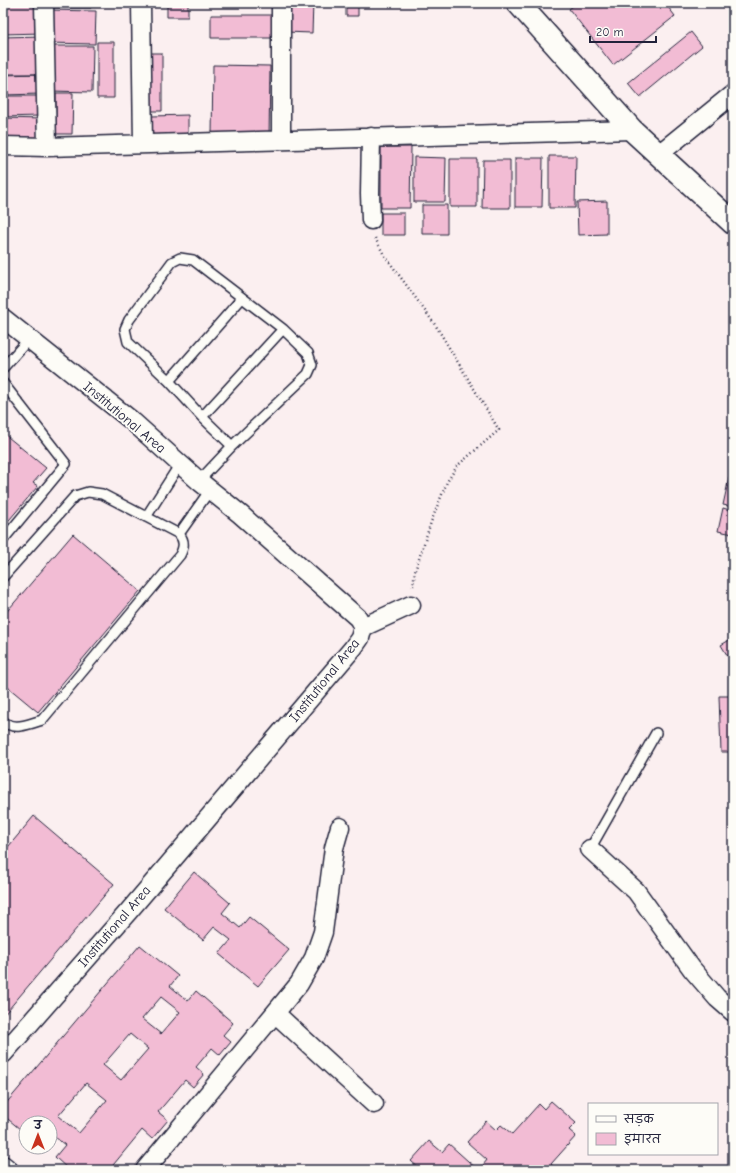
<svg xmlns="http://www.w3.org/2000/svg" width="736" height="1173" font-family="'Comic Neue','Playpen Sans Deva',sans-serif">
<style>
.building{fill:#f2bcd4;stroke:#22223b;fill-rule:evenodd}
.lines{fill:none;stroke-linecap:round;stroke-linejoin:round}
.service-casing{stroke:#22223b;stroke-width:12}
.minor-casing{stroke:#22223b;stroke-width:21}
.tertiary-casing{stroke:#22223b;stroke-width:25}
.path{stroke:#22223b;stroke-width:2.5;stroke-dasharray:1 3;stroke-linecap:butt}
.service{stroke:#fdfcf7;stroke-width:9}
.minor{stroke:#fdfcf7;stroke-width:18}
.tertiary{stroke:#fdfcf7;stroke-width:22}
.labels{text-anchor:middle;stroke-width:4;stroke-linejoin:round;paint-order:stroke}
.street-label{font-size:14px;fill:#22223b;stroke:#fdfcf7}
</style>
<rect width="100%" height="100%" fill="#fbeff0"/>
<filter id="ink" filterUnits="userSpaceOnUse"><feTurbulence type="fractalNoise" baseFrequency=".025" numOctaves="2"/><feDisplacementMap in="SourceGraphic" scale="8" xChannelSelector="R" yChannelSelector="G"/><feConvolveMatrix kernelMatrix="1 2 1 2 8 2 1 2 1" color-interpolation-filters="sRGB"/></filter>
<g filter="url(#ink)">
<path class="building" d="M3,3H41L42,33L3,34Z
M48,3H91V8H48Z
M167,3H188V17H167Z
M286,3H313L312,33L285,32Z
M346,3H358V16H346Z
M577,3H665L675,16L613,65L569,9Z
M47,10L96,11L95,44L46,43Z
M211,15H274V38H211Z
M733,23V32L729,26Z
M691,32L702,46L640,97L628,83Z
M42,36L43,74H3V37Z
M97,42H114V98H97Z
M52,46H93L92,92L51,91Z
M149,53H162V111H149Z
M213,65L270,66L269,138L212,137Z
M39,74L40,94L3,95V75Z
M56,93H73L72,134H56Z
M3,96H38L39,116L3,117Z
M188,115V134L152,135V116Z
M3,118L42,119V138L3,137Z
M381,147H411L410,208H381Z
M549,156H576L575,208H549Z
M414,157L446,158L445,202H414Z
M515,158H543L542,207H515Z
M450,159H477V207H450Z
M483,160H510V208H482Z
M607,201V234L578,235L577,202Z
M422,205H447V234H422Z
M381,213H404V235H381Z
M3,433L46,468L33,483L38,486L4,526L3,525Z
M729,478L733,479V507L723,505Z
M723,508L733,511V534L718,531Z
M73,534L140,591L38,712L3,683V616Z
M733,638V665L721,645Z
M719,696H733V752H721Z
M34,816L114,884L3,1016V853Z
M194,872L230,903L222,913L240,928L249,917L289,950L258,986L219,954L231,940L214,927L203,940L164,908Z
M140,945L178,976L170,986L188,1001L196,991L233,1023L223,1035L231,1042L220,1055L212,1048L196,1067L204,1074L193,1087L185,1080L158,1112L168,1120L152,1139L142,1130L109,1170H69L55,1157L65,1145L50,1133V1123H26V1134L3,1115V1107ZM161,997L180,1012L161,1034L142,1019ZM130,1034L148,1049L121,1080L103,1065ZM86,1083L107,1100L79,1133L58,1116Z
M551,1101L576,1123L569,1130L576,1136L551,1164L557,1170H479L487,1160L467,1142L486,1121L496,1130L501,1125L512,1134L539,1104L544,1109Z
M429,1141L442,1152L449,1144L478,1170H421L411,1161Z"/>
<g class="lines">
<g class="service-casing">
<path id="service" d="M3,368L29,339
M169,381L128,342L125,329L129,320L172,262L180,258L193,260L283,329L308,353L312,365L308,374L232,446L199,481
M3,383L66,464L3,540
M202,417L169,381L242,298
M232,446L202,417L283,329
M146,517L180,464
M179,534L210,490
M3,577L75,496L88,492L102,494L179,534C185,541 184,547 180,555L42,720C30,724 13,731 3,721
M590,849L656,733"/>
</g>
<g class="minor-casing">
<path id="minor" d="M44,3L47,147
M141,3L143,144
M281,3V140
M371,137L370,194L371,220
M3,146L47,147L632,130
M659,154L733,94
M3,318L131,420L199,481L240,514L358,618L363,627L360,638L353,648L128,912L3,1054
M363,627L411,605
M590,849L636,891L692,969L717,998L733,1012
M275,1013L374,1104
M3,1165L9,1170
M145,1170L299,984L314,958L323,932L334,848L340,827"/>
</g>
<g class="tertiary-casing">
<path id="tertiary" d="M518,3L632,130L733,223"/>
</g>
<path class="path" d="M375,238L383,253L436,326L499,430L457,466L447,482L431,522L415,571L413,586"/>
<use href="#service" class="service"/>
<use href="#minor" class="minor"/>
<use href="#tertiary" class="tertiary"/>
</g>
</g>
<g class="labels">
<g class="street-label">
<text transform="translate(125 417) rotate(40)" y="5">Institutional Area</text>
<text transform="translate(324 680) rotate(-51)" y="5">Institutional Area</text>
<text transform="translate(114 926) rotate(-49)" y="5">Institutional Area</text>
</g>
</g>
<rect width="736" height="1173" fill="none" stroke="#fdfcf7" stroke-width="16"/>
<rect x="8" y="8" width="720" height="1157" fill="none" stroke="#22223b" stroke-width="1.5" filter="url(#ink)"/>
<rect x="588" y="1103" width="130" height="52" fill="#fdfcf7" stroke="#a5a5ac"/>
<rect x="596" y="1116" width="20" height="6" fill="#fdfcf7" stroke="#a5a5ac"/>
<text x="624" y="1123" font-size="12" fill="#22223b">सड़क</text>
<rect x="596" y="1133" width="20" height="12" fill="#f2bcd4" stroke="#a5a5ac"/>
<text x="624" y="1143" font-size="12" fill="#22223b">इमारत</text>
<g transform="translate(38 1135)"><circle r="19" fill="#fdfcf7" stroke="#a5a5ac"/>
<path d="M0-3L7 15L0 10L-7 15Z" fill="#c8321e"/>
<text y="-6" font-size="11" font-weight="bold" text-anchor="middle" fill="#22223b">उ</text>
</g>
<path d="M590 36v6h66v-6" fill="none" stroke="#22223b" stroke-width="2"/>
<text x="596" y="36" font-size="12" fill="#22223b" stroke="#fdfcf7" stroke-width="3" paint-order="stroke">20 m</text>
</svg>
